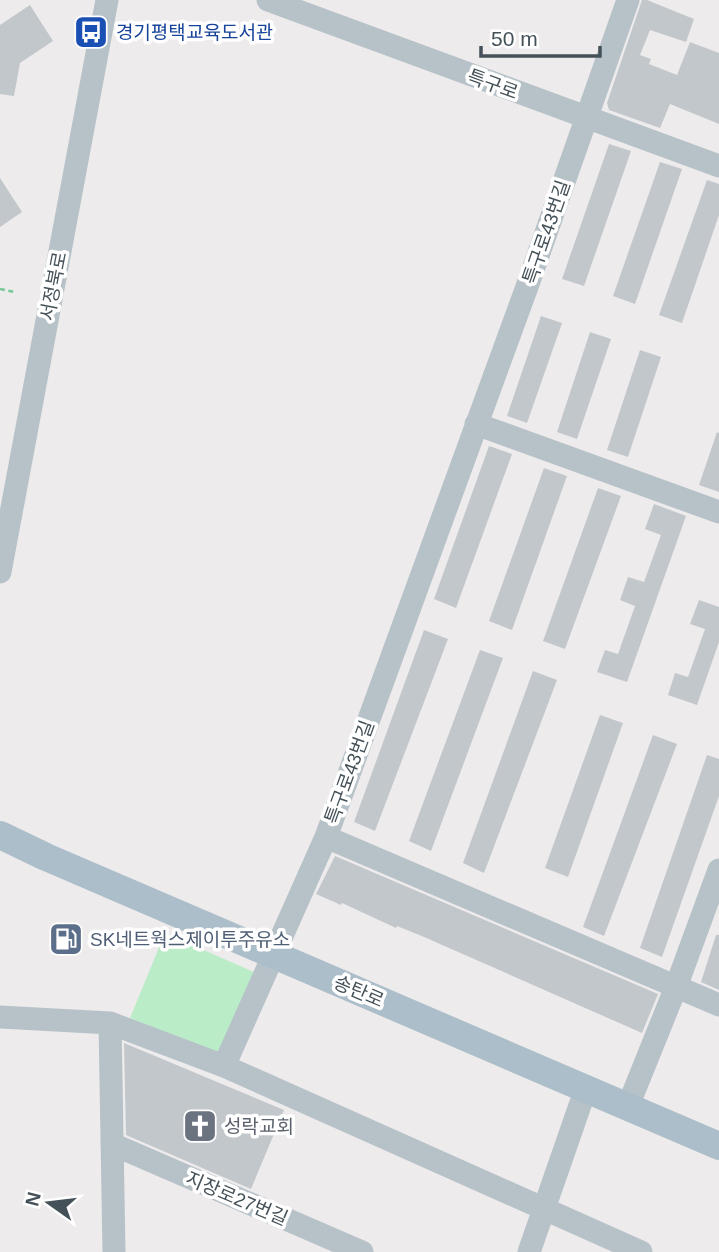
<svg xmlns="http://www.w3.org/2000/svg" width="719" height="1252" font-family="Helvetica,'Noto Sans KR',sans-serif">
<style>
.green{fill:#baecc8}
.building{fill:#c2c7cb}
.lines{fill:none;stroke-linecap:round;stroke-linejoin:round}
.path{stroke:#74c895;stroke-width:2.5;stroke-dasharray:5 3.5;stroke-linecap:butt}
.minor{stroke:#b7c2c8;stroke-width:23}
.major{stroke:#acbeca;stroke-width:28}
.labels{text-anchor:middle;stroke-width:7;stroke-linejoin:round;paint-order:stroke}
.transit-label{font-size:19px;fill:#164399;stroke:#fff;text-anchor:start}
.street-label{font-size:19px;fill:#455158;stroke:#fff}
.service-label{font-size:19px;fill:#4e5e75;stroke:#fff;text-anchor:start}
.worship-label{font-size:19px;fill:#5b616d;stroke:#fff;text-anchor:start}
</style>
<rect width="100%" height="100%" fill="#eeebec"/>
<path class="green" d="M165,933L258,974L220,1056L130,1018Z"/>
<path class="building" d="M642,0H647L694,19L686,42L650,30L640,55L651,59L649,64L677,75L690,42L719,53V124L670,104L660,128L609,110L607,103Z
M30,5L53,41L20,63L14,96L0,94V25Z
M609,144L631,151L584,286L562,279Z
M660,162L682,169L635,304L613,296Z
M0,178L22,212L0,227Z
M707,180L719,184V215L682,323L659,315Z
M541,316L562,323L527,423L507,416Z
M590,332L611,339L577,439L557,432Z
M640,350L661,357L628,457L607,450Z
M717,432L719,433V492L699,485Z
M489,446L512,454L456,608L434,599Z
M544,468L567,476L512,630L489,621Z
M598,488L621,496L565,649L543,641Z
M654,504L686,516L627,682L597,672L605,650L618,654L635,606L620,600L628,577L644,582L661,535L645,529Z
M699,600L719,607V642L697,705L668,695L675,673L688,677L705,629L690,624Z
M424,630L448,639L375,831L354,822Z
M480,650L503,658L431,851L409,841Z
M533,671L557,680L484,873L463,863Z
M600,715L623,723L568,877L545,868Z
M653,735L677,744L604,936L583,927Z
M707,755L719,759V796L662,957L640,948Z
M335,856L658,994L642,1033L424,937L397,926L396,928L342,903L341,905L316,894Z
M716,935H719V990L701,982Z
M124,1043L284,1110L251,1189L126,1135Z"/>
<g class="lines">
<path class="path" d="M0,289L14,292"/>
<path class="minor" d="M268,0L719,166
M476,424L719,512
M0,572L107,0
M326,837L719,1005
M0,1017L110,1023L224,1066L641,1252
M110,1023L114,1252
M224,1066L326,837L528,284L628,0
M628,1106L676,987L719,870
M112,1144L362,1252
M529,1252L586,1088"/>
<path class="major" d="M0,835L46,857L719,1146"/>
</g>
<defs>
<g id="bus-square" transform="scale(1.75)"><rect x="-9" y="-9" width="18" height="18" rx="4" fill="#1a4fb4" stroke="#fff"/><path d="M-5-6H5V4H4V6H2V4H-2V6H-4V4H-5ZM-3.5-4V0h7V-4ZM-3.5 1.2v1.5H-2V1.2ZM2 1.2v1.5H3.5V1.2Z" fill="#fff"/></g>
<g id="fuel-square" transform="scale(1.75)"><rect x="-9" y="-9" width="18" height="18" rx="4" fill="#5c6f8a" stroke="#fff"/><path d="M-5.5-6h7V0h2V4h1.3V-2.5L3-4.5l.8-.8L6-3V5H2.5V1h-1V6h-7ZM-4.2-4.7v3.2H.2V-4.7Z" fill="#fff"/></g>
<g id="church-square" transform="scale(1.75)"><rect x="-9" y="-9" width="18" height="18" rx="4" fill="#6b7280" stroke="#fff"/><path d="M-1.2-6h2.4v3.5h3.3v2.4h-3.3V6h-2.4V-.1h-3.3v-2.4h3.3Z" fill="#fff"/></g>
</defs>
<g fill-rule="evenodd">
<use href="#bus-square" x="91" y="32"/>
<use href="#fuel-square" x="66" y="939"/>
<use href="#church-square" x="200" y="1126"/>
</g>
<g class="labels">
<g class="transit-label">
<text x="116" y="39">경기평택교육도서관</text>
</g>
<g class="street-label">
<text transform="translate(493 84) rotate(20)" y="7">특구로</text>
<text transform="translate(546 232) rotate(-71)" y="7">특구로43번길</text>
<text transform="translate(53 286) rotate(-79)" y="7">서정북로</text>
<text transform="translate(349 772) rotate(-70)" y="7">특구로43번길</text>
<text transform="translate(359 991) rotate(23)" y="7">송탄로</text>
<text transform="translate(237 1198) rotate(23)" y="7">지장로27번길</text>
</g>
<g class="service-label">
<text x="90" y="946">SK네트웍스제이투주유소</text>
</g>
<g class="worship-label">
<text x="224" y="1133">성락교회</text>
</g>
</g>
<g transform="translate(49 1203) rotate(284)" stroke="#ffffff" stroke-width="5" paint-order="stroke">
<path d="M0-5L12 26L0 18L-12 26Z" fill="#455158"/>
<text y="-10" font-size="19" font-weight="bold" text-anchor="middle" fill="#455158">N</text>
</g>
<path d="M481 46v10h119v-10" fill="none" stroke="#455158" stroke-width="3.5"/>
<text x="491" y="46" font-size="21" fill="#455158" stroke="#ffffff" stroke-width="5" paint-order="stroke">50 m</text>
</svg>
